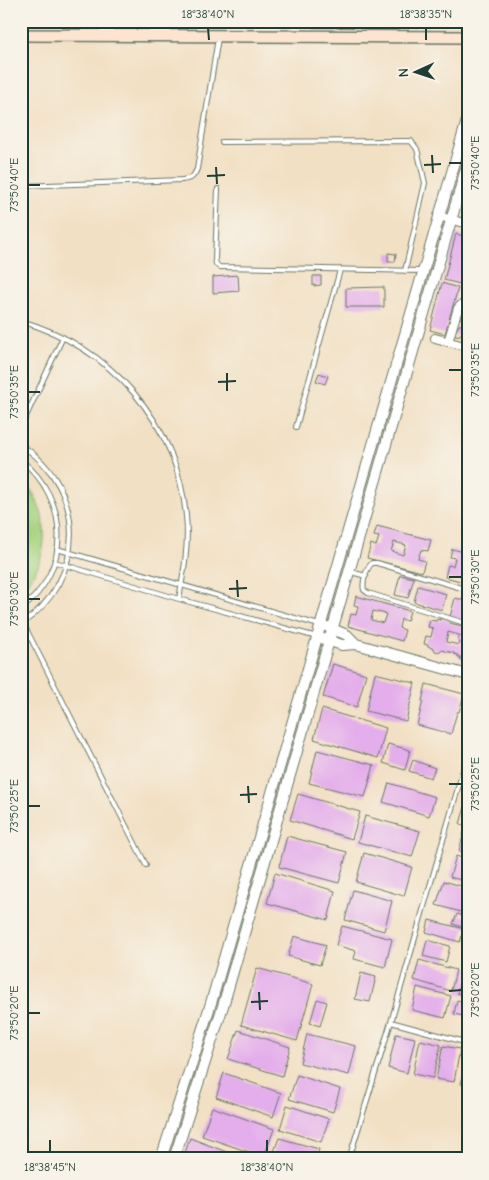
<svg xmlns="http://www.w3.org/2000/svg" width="489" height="1180" font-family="'Comic Neue',sans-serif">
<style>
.green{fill:#a5d17e;stroke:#628759}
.building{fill:#e4adeb;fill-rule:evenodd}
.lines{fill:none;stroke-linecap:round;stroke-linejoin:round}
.service-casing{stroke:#697666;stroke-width:6}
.minor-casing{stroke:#697666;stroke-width:10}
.tertiary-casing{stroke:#697666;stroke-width:12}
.secondary-casing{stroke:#697666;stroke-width:14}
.service{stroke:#fff;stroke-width:4}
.minor{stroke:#fff;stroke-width:8}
.tertiary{stroke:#fff;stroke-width:10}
.secondary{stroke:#fce5d0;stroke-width:11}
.ticks{fill:none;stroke:#1f3d34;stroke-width:2}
.neatline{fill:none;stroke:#1f3d34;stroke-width:2}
.ticks-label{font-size:12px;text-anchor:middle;fill:#1f3d34}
</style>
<rect width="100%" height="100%" fill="#f7f3e8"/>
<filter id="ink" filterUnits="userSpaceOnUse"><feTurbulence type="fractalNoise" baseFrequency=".02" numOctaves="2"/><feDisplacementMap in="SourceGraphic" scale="10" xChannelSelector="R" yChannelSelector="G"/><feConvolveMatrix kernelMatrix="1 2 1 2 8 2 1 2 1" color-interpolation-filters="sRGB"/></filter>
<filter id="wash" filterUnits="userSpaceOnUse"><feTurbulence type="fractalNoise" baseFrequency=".0096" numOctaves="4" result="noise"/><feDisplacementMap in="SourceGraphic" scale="20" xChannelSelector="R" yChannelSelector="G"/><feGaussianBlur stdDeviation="1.12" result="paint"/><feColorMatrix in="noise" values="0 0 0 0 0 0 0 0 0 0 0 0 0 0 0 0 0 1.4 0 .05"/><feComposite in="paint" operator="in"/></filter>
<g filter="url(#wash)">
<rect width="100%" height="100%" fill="#f2e0c4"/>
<path class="green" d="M21,479C46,501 51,543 35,572C31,579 27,585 21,591Z"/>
<g id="blocks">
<path class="building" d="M456,234L468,237V255L460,284L444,280Z
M388,253L396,254L395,262H388Z
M238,275L239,291L213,293V277Z
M313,276H321V285L313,286Z
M442,283L458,288L445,334L430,330Z
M384,287V307H346V288Z
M462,308L468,310V323L460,318Z
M468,324V336L460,334L459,336L454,334L459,325Z
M319,373L328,376L325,384L316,381Z
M377,526L431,540L428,551L421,550L418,559L425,561L422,572L367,558L371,544L376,546L379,537L374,536ZM394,542L406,545L403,555L391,551Z
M452,549L468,553V583L445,577L448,565L453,566L455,558L450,557Z
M400,575L414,578L408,598L395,595Z
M418,586L446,594L442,610L414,602Z
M356,596L410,611L407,621L401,619L399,628L405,630L402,641L348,626L351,614L356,615L358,606L354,605ZM373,611L386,614L383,623L371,620Z
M455,598L468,601V622L450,617Z
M440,618L450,621L449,623L468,627V662L460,660L461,657H458V655L454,654V653L441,650L439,652L435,651V650L428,646V645L424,644L426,636L431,637L433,628L428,627L430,620L436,621L437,619L440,620ZM448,632L462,636H459L458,641L460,642L459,645L446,642Z
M333,664L366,674L357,707L323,697Z
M375,673L415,683L406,721L366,711Z
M426,684L464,694L459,712H457L451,734L417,725L423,701H422Z
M322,709L386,728L378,758L314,739Z
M388,744L410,750L405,770L383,763Z
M317,750L374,765L365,797L309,783Z
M413,760L435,768L431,778L409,771Z
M389,783L435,797L429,816L383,802Z
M298,794L360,812L352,839L290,820Z
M467,800H468V826L460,824Z
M365,816L420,831L412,857L358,842Z
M464,832L468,833V853L459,851Z
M287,836L347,852L339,883L279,867Z
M364,853L412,867L404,896L356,882Z
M456,856L468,860V882L450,877Z
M275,873L335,891L328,920L267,903Z
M444,881L468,888V914L436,905Z
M353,890L392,901L384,931L345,920Z
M457,914L468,917V929L453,924Z
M429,920L464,929L460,942L426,932Z
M342,926L392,939L385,967L354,959L356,951L336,945Z
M294,936L326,945L320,965L288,956Z
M427,940L450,946L446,962L423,956Z
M419,960L456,970L451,991L414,980Z
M464,967L468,968V996L457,993Z
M257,968L313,984L297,1041L241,1025Z
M361,973L376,977L370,1002L355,999Z
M417,987L451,996L445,1018L412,1010Z
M317,999L327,1002L320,1026L310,1023Z
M457,1000L468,1003V1017L454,1014Z
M238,1030L290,1047L282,1076L228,1059Z
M307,1034L356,1046L349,1075L300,1063Z
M396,1034L415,1038L407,1073L388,1068Z
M420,1040L441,1045L433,1078L413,1074Z
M443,1046L460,1049L454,1082L436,1079Z
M467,1063H468V1087L461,1084Z
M224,1073L281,1093L273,1117L216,1097Z
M297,1075L340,1089L333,1112L289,1099Z
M287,1105L329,1119L321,1142L280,1129Z
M212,1107L274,1129L264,1157L202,1136Z
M190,1138L245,1159H183Z
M279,1138L319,1149L316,1159H271Z"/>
</g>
</g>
<g filter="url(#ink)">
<use href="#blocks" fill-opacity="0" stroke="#697666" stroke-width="1"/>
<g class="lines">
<g class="service-casing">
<path id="service" d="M222,142L411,141L417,149L425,183L405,271
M21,186L182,180C192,178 193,178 197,169L218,38
M218,189L215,259L216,264L219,267L422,271
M21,321C111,347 177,422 186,516C189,544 184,571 179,599
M21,427L63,337
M296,427L340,270
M21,445C88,488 87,581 21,624
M21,460C70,499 72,570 21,609
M57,549L319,625
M55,562L179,599L317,637
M351,572L366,576
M468,590L377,563H372C366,569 362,582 364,590L368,593L468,624
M23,623L146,865
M391,1022L468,1043
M349,1159L391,1022L468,753"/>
</g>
<g class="minor-casing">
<path id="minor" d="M438,216L468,224
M435,338L468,347
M448,342L458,308L461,305H468"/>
</g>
<g class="tertiary-casing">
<path id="tertiary" d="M328,627L347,635L356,644
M324,639L342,645L356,644L468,675
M161,1159L211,1003L468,117
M174,1159L223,1006L468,162"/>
</g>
<g class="secondary-casing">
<path id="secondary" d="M315,21H421
M21,35L468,37"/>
</g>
<use href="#service" class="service"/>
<use href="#minor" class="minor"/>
<use href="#tertiary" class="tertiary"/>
<use href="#secondary" class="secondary"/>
</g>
</g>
<path class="ticks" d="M208,28L209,40M426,28V40M432,155L433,173M449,163H462M424,165L441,164M216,167L217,184M207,176L225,175M28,185H40M449,370H462M227,373V391M218,382L236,381M28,392H40M449,577H462M237,580L238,597M229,589L247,588M28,599H40M449,784H462M248,786L249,803M240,795L257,794M28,806H40M449,991L462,990M259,992L260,1010M251,1002L268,1001M28,1013H40M50,1140V1152M267,1140V1152"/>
<rect width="489" height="1180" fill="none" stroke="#f7f3e8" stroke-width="55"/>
<g transform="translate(416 72) rotate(267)" stroke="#f7f3e8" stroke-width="4" paint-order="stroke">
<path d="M0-4L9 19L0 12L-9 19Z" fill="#1f3d34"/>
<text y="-8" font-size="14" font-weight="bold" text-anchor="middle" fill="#1f3d34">N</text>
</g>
<rect x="28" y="28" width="434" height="1124" class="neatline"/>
<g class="ticks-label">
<text x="208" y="18">18°38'40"N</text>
<text x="426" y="18">18°38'35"N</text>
<text transform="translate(475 163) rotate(-90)" y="4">73°50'40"E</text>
<text transform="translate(14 185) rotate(-90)" y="4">73°50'40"E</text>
<text transform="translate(475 370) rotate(-90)" y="4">73°50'35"E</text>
<text transform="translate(14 392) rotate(-90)" y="4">73°50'35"E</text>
<text transform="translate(475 577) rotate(-90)" y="4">73°50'30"E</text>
<text transform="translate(14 599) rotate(-90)" y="4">73°50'30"E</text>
<text transform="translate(475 784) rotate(-90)" y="4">73°50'25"E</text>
<text transform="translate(14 806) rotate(-90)" y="4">73°50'25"E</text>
<text transform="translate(475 990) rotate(-90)" y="4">73°50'20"E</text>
<text transform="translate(14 1013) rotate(-90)" y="4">73°50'20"E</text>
<text x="50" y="1171">18°38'45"N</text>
<text x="267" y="1171">18°38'40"N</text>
</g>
</svg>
